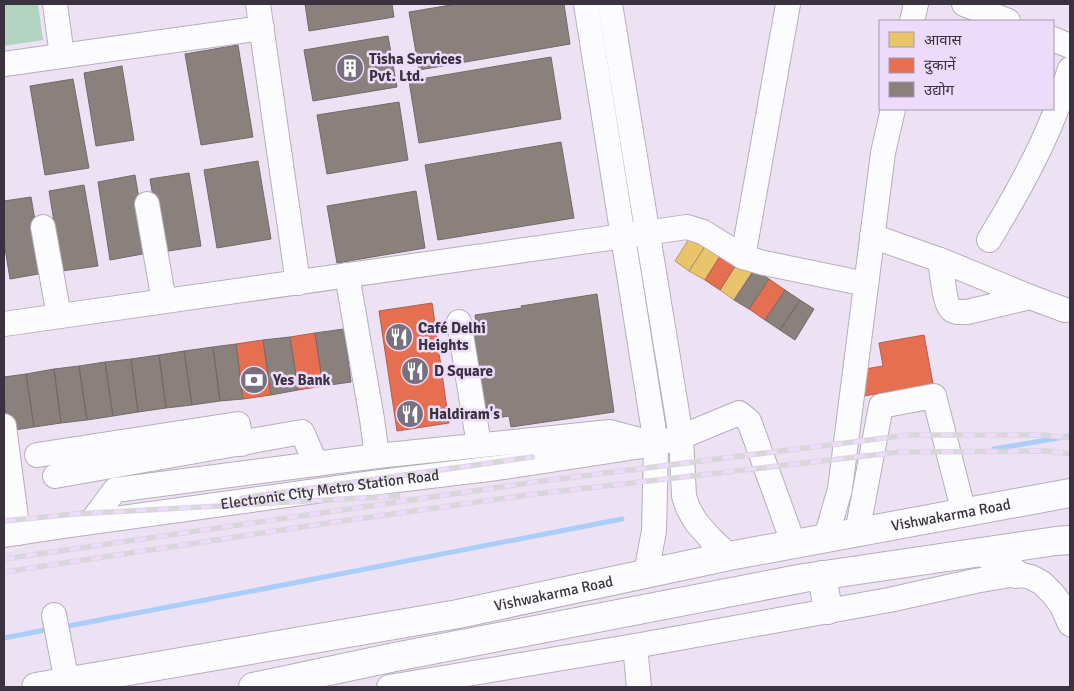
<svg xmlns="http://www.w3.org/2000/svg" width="1074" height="691" font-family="Signika,'Noto Sans Devanagari',sans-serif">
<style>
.green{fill:#b3d3c1}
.homes{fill:#e9c46a;stroke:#b4985d}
.shops{fill:#e76f51;stroke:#b35d4c}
.industry{fill:#8a817c;stroke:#726a6a}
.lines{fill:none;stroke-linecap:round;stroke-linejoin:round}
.stream{stroke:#a9cefa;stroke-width:5}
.minor-casing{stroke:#b6aebc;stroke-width:26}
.major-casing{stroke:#b6aebc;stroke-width:30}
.minor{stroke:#fcfbfd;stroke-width:24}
.major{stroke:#fcfbfd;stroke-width:28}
.rail-casing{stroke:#d9d6db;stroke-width:5.5}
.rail{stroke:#eddbfb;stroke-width:4;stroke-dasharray:11;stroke-linecap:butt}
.labels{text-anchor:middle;stroke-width:5;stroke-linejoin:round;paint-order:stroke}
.poi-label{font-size:15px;font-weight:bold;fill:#3a333f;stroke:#eddbfb;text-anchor:start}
.street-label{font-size:15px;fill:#3a333f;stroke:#eddbfb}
</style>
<rect width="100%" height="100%" fill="#ece2f4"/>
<path class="green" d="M4,4H38L43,40L4,46Z"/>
<path class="homes" d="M694,231L709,240L689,271L675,261Z
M709,240L724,250L705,280L689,271Z
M739,260L754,270L734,300L720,290Z"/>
<path class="shops" d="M724,250L739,260L720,290L705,280Z
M769,279L785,290L765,320L749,309Z
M432,303L449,423L397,431L379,311Z
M315,333L323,386L298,390L290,337Z
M924,335L933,384L864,396L859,370L883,366L879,343Z
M263,340L271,395L243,399L236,344Z"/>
<path class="industry" d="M305,4H392L394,17L309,31Z
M457,4H564L570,44L419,70L409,12Z
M388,36L397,87L313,101L304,50Z
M238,45L253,137L201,145L185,54Z
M551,57L561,119L419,143L409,81Z
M122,66L134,140L96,146L84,73Z
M73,79L89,168L45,175L30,86Z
M399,102L408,160L327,174L317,115Z
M561,142L574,218L438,240L425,165Z
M258,161L271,239L217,248L204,170Z
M189,173L201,246L162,252L150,179Z
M135,175L148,253L110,260L98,182Z
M84,185L98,266L62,271L49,191Z
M416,191L425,248L337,263L327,206Z
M31,197L44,273L10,279L4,242V201Z
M754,270L769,279L749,309L734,300Z
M785,290L800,300L780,330L765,320Z
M597,294L614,412L511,427L509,416L478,421L465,333L477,331L475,315L522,308L521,306Z
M800,300L814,309L795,340L780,330Z
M344,329L351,382L323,386L315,333Z
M290,337L298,390L271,395L263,340Z
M236,344L243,399L220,401L213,347Z
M213,347L220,401L192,405L184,351Z
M184,351L192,405L166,408L159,355Z
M159,355L166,408L138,412L131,359Z
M131,359L138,412L113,416L105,362Z
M105,362L113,416L87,420L79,366Z
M79,366L87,420L61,423L54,369Z
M54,369L61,423L34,427L26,374Z
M26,374L34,427L8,431L4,398V377Z"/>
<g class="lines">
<path class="stream" d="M994,449L1070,436
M63,627L273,587L622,519
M4,638L50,629"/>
<g class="minor-casing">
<g id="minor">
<path d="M55,4L62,56"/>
<path d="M258,4L298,283"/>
<path d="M586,4L656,444L654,531L646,573"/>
<path d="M610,4L681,437L684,496L688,508L696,522L711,539L729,556"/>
<path d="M964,4L1008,21"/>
<path d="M912,21L916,4"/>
<path d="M1053,39L1070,46"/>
<path d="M4,64L262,28"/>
<path d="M147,204L164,301"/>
<path d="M43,227L59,316"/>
<path d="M872,236L943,261L1030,297L1065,310"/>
<path d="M989,240C1014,199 1038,157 1055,113C1061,98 1065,83 1070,69"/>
<path d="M743,257L788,4"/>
<path d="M940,260C942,270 944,303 951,309C955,313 961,312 967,312L1030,297"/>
<path d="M347,275L372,419L377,456"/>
<path d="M459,322L479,445"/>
<path d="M4,324L687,227L703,232L743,257L764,263L866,284"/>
<path d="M4,426L18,533"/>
<path d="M37,455L238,424L241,444"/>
<path d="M55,476L302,432L316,464"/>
<path d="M91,522L115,490L377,456L610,432L647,442"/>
<path d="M857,533L881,406L934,396L964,513"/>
<path id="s1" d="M4,535L64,526L380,482L497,468L656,444L681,437L739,413L749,421L794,545"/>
<path d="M826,538L840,489L883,153L893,109"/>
<path d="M54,615L67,682"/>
<path d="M635,646L639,687"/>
<path d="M389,687L635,646L889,600L975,581L1016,574L1031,577L1042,583L1053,594L1062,606L1070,624"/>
</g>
</g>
<g class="major-casing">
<g id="major">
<path d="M982,552L1004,564L1016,574"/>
<path d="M822,575L828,610"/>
<path id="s2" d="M36,687L458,614L729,556L1070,493"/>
<path d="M253,687L395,657L804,578L1056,541L1070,540"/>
</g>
</g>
<use href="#minor" class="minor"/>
<use href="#major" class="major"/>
<g class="rail-casing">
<path id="rail" d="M242,498L532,457
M4,521L75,514L398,496
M4,559L535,482L908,435H1045L1070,438
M4,572L335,522L535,494L900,452L1047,451L1070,454"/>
</g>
<use href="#rail" class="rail"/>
</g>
<defs>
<g id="building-disc" transform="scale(1.4375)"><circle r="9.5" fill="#78707e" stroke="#eddbfb"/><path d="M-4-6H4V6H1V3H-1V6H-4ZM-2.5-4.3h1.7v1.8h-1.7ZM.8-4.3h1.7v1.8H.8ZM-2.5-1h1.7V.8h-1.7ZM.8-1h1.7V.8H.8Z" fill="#fff"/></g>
<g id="restaurant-disc" transform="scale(1.4375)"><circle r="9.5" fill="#78707e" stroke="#eddbfb"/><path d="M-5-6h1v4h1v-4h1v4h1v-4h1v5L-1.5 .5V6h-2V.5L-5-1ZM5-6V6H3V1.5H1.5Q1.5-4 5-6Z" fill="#fff"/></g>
<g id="bank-disc" transform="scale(1.4375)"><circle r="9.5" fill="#78707e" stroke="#eddbfb"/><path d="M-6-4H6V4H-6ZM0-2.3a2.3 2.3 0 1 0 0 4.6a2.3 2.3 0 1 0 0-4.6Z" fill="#fff"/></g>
</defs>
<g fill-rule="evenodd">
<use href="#building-disc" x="350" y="68"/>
<use href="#restaurant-disc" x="399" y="337"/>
<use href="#restaurant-disc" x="415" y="371"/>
<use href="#bank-disc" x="254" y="380"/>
<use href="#restaurant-disc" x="410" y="414"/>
</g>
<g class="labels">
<g class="poi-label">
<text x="369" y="64">Tisha Services<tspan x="369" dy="17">Pvt. Ltd.</tspan></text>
<text x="418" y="333">Café Delhi<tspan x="418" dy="17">Heights</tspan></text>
<text x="434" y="376">D Square</text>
<text x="273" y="385">Yes Bank</text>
<text x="429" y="419">Haldiram's</text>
</g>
<g class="street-label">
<text dy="5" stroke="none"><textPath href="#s1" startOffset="329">Electronic City Metro Station Road</textPath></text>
<text dy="5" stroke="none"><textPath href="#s2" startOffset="931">Vishwakarma Road</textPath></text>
<text dy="5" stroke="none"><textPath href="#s2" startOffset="526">Vishwakarma Road</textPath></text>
</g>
</g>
<rect width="1074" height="691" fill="none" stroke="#3a333f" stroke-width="10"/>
<rect x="879" y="20" width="175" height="90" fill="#eddbfb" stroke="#a598b0"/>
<rect x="889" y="32" width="25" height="15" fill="#e9c46a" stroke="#a598b0"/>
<text x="924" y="45" font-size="15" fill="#3a333f">आवास</text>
<rect x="889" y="58" width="25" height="15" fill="#e76f51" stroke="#a598b0"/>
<text x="924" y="70" font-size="15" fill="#3a333f">दुकानें</text>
<rect x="889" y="82" width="25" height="15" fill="#8a817c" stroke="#a598b0"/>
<text x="924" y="95" font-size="15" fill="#3a333f">उद्योग</text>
</svg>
